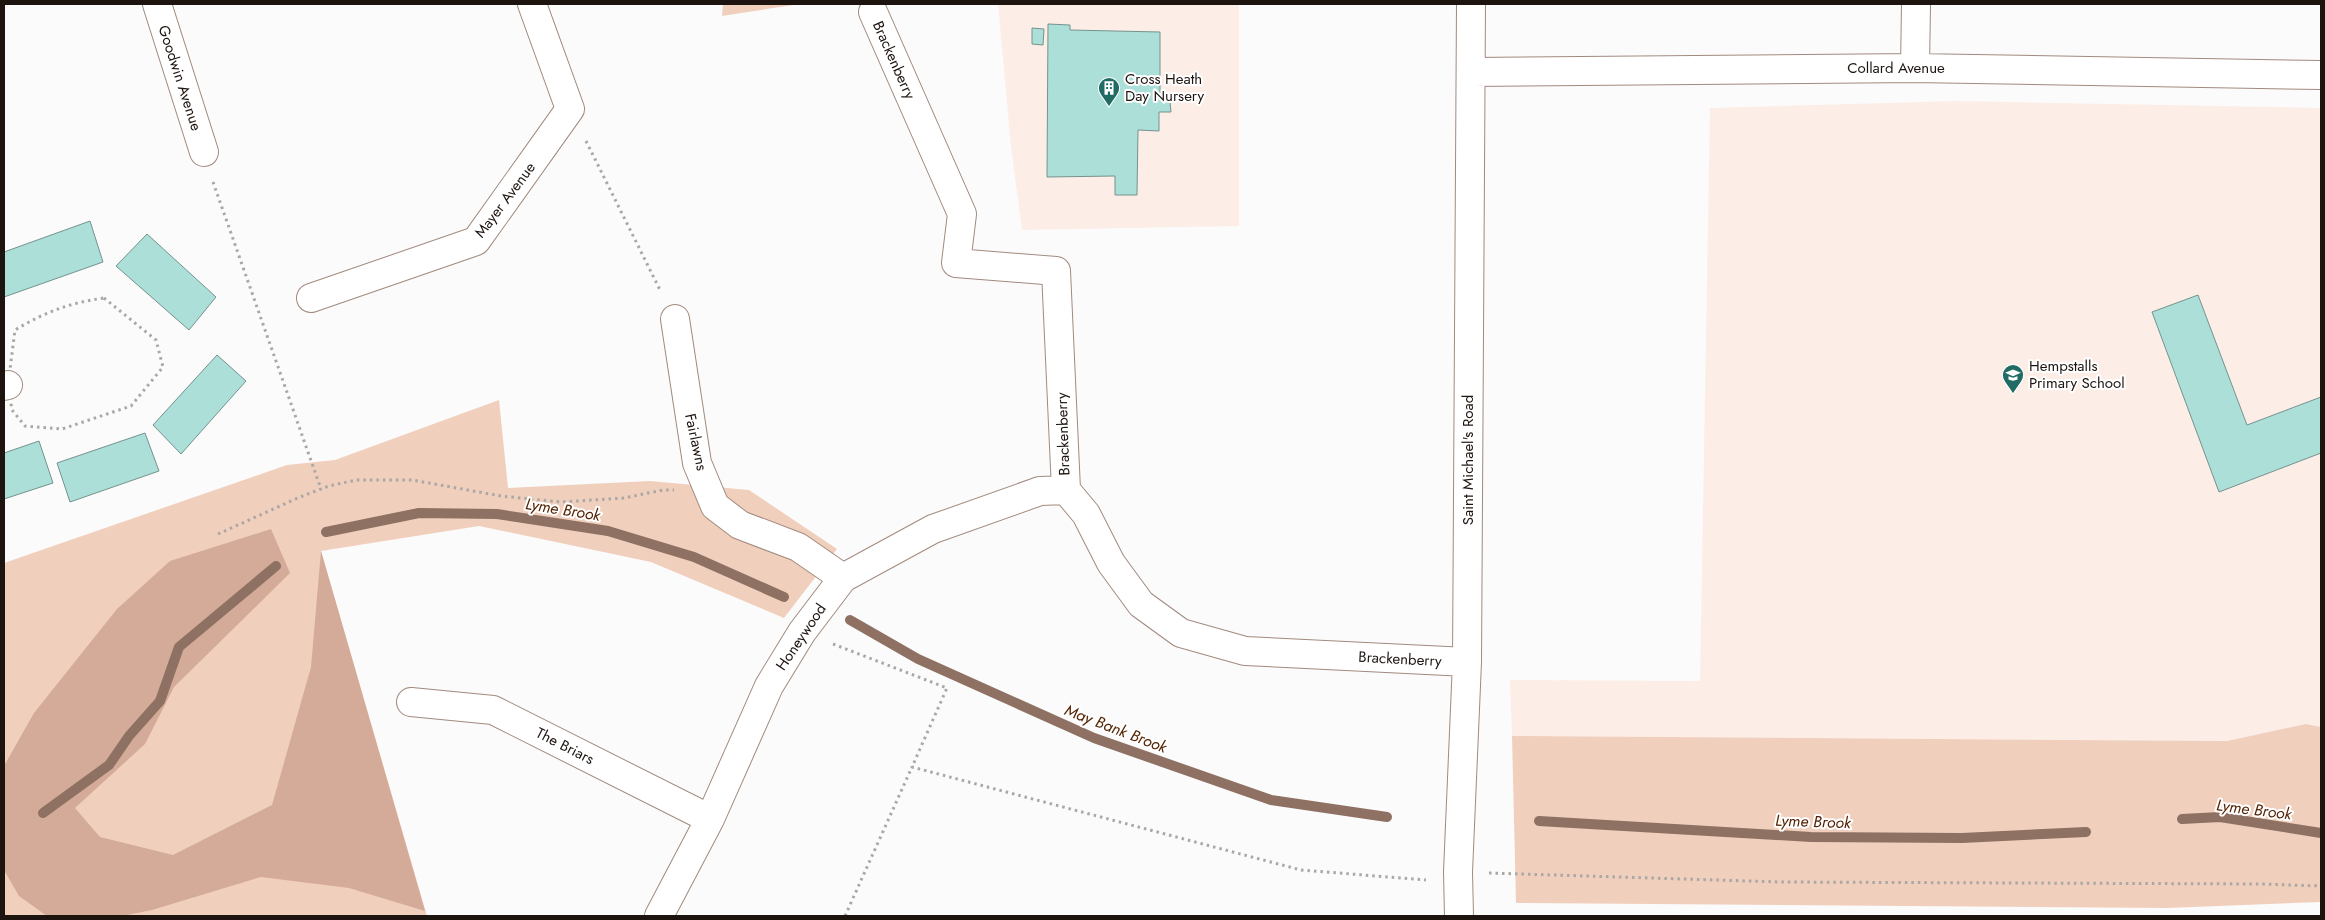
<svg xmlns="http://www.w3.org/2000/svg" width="2325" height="920" font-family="Jost,sans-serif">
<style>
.built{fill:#fceee7}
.green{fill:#f1cfbd}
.forest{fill:#d3ab98}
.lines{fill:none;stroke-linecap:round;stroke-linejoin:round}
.stream{stroke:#8e7162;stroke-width:10}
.building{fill:#abdfd8;stroke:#75928e}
.minor-casing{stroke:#a18a7e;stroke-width:30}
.path{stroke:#aaa7a5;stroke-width:3;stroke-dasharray:2.5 4;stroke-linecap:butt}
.minor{stroke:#fff;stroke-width:28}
.labels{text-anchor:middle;stroke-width:4;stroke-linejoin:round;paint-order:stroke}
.street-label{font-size:15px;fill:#1d1410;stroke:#fff}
.poi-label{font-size:15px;fill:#1d1410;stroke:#fff;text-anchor:start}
.water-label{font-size:16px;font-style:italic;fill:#542303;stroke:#fff}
</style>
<rect width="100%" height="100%" fill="#fbfbfb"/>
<path class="built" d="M998,4H1239V226L1022,230L1011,147Z
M1958,101L2321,108V727L2306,724L2227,741L1512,736L1510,680L1700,681L1710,108Z"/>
<path class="green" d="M723,4H800L722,16Z
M499,400L508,488L650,481L749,490L837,549L784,618L651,562L479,526L321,551L427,916H4V563L287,465L335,460Z
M2306,724L2321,727V902L2167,908L1516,903L1512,736L2227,741Z"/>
<path class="forest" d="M271,529L290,573L174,687L145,744L75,808L100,837L173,855L272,805L311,667L321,551L425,911L349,888L261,877L152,910L122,916H47L19,896L4,870V766L34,713L117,609L170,561Z"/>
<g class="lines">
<path class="stream" d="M326,532L419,513L497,514L608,531L694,557L784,597
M850,620L918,659L1094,738L1271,800L1387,817
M43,813L109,765L129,736L160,701L179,647L276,566
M2182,819L2220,817L2321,833
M1539,821L1811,837L1962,838L2086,832"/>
</g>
<path class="building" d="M1048,24L1070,25V30L1160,32V100L1170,102L1171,112H1159V131L1138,130L1137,195H1115V176L1047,177Z
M1032,28L1044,29L1043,45L1032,44Z
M90,221L103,262L4,297V252Z
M147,234L216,297L189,330L116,266Z
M2198,295L2247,425L2321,397V453L2219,492L2152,312Z
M217,355L246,381L181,454L153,425Z
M145,433L159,471L70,502L57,463Z
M39,441L53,483L4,499V453Z"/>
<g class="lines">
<g class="minor-casing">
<path id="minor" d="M157,4L204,152
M873,12L962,214L956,263L1056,271L1066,490L1086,514L1111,563L1141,604L1181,633L1245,651L1467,662
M1915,68L1916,4
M1471,72L1915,68L2321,75
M311,298L476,241L570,109L532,4
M675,319L697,463L715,506L740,525L798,547L843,578
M4,386L8,385
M411,702L493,710L710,819
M659,916L710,819L769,686L802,632L843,578L933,529L1040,491L1066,490
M1459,916L1458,872L1467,662L1471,4"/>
</g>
<path class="path" d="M586,141L661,292
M213,182L321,489
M104,298L156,340L163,367L131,406L62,429L25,426L12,410L8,385L15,330C45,312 69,303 104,298Z
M218,534L300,497L329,486L356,480H412L501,496L561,502L624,498L663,490H674
M833,644L947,688L912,767L1301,870L1426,880
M1489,873L1781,882L2260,884L2321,886
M845,916L912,767"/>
<use href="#minor" class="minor"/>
</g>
<defs>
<g id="building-pin" transform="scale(1.125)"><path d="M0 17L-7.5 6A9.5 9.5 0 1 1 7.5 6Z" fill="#216b65" stroke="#fff"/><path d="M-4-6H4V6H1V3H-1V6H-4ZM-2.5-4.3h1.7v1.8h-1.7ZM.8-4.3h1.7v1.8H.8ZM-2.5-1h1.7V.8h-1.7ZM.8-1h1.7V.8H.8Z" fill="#fff"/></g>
<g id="school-pin" transform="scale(1.125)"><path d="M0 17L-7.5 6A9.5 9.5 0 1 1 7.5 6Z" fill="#216b65" stroke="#fff"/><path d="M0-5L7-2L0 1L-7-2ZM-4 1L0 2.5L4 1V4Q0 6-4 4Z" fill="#fff"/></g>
</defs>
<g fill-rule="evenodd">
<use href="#building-pin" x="1109" y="88"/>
<use href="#school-pin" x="2013" y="375"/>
</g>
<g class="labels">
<g class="street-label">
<text transform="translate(894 60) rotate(66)" y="5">Brackenberry</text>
<text x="1896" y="73">Collard Avenue</text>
<text transform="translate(180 78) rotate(72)" y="5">Goodwin Avenue</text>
<text transform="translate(505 200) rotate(-53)" y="5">Mayer Avenue</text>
<text transform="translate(1063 434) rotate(-92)" y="5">Brackenberry</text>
<text transform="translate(696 442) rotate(78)" y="5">Fairlawns</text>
<text transform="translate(1468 460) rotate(-90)" y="5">Saint Michael's Road</text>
<text transform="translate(801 637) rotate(-56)" y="5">Honeywood</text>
<text transform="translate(1400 659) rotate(3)" y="5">Brackenberry</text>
<text transform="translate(565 746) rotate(27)" y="5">The Briars</text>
</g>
<g class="poi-label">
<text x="1125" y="84">Cross Heath<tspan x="1125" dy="17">Day Nursery</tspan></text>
<text x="2029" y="371">Hempstalls<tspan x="2029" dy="17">Primary School</tspan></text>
</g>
<g class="water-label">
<text transform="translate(563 509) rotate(9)" y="6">Lyme Brook</text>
<text transform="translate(1116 728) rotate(21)" y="6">May Bank Brook</text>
<text transform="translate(2254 809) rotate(7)" y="6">Lyme Brook</text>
<text transform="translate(1813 821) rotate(2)" y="6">Lyme Brook</text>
</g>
</g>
<rect width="2325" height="920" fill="none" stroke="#1d1410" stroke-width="10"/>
</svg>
